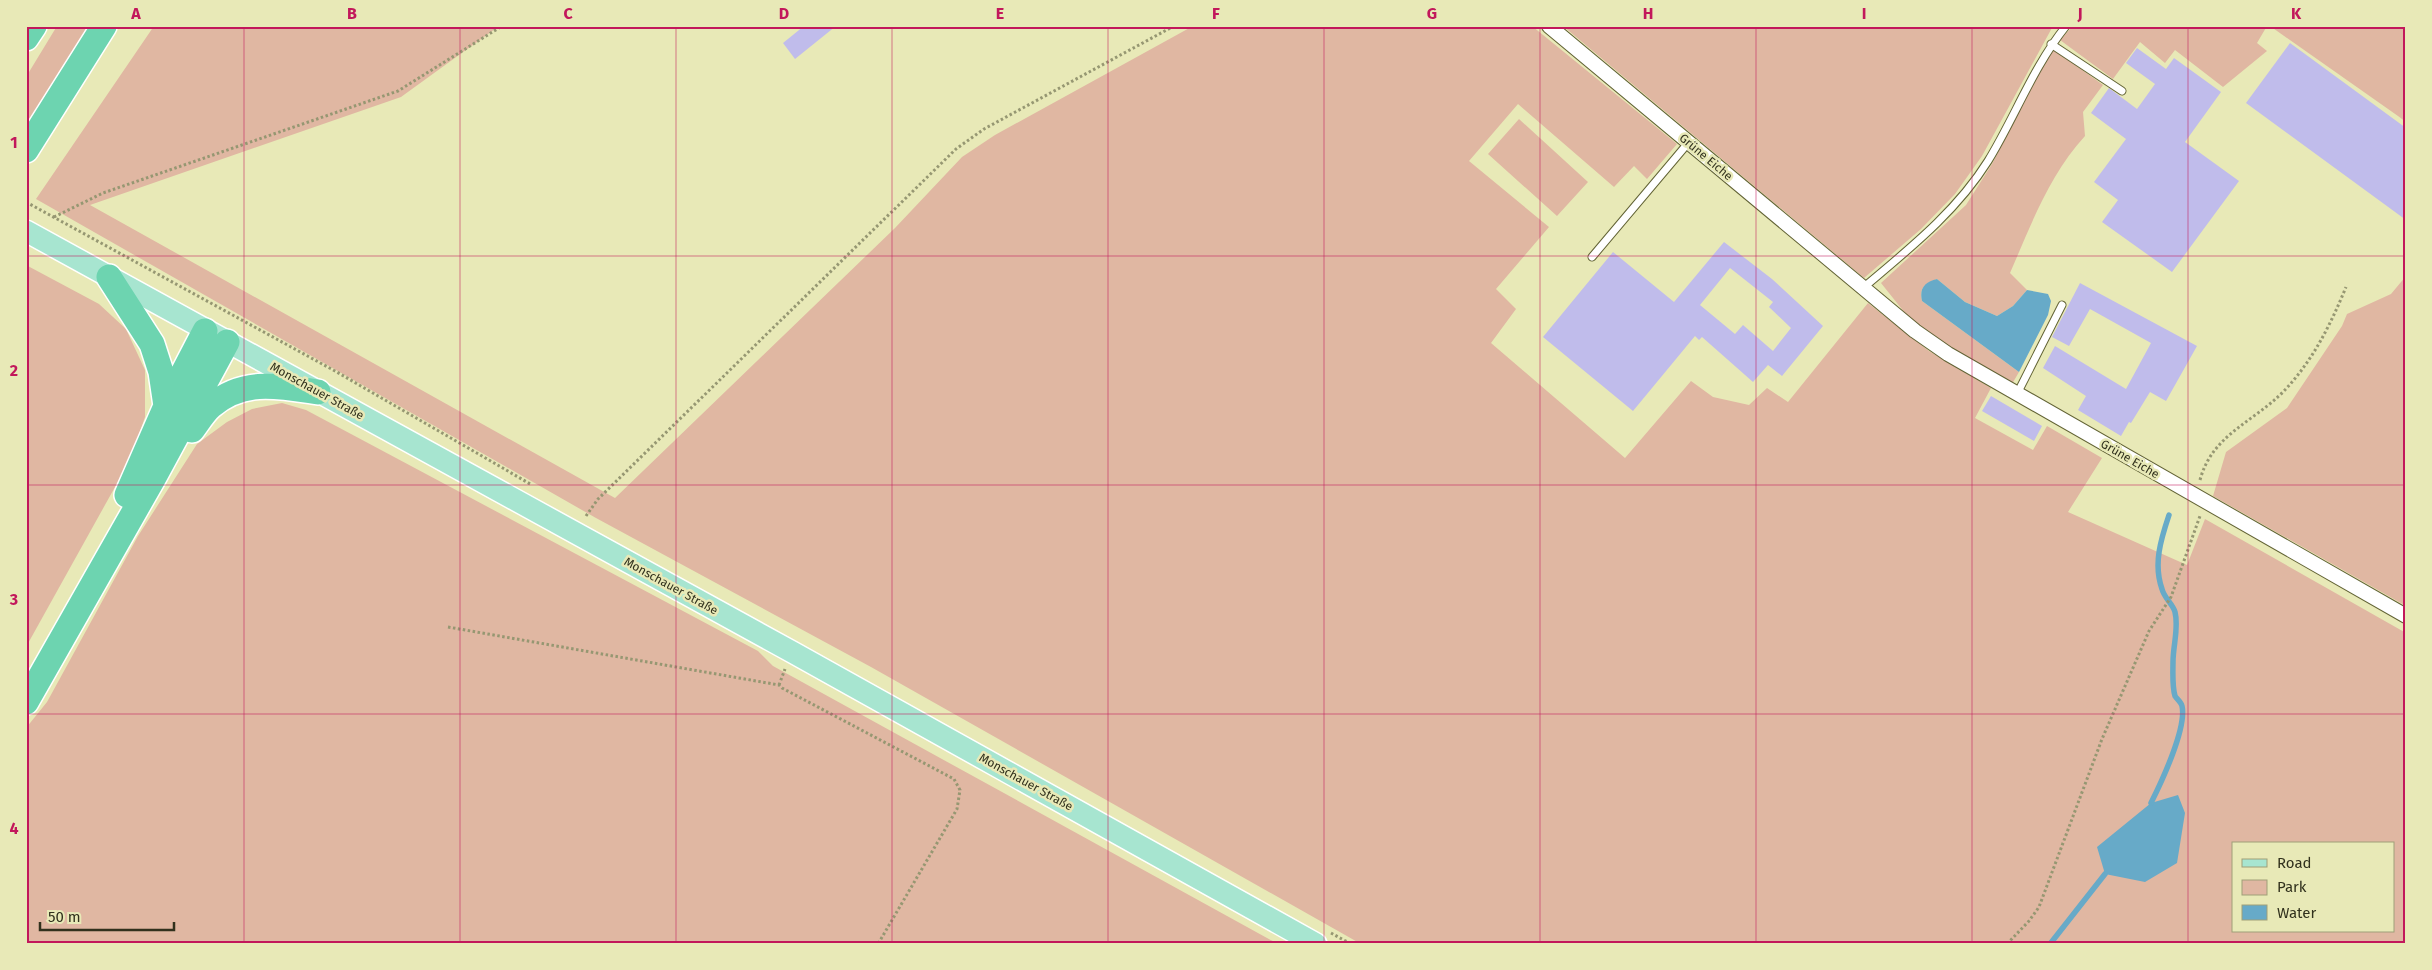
<svg xmlns="http://www.w3.org/2000/svg" width="2432" height="970" font-family="'Fira Sans',sans-serif">
<style>
.green{fill:#e0b7a2;fill-rule:evenodd}
.water{fill:#67aac8}
.lines{fill:none;stroke-linecap:round;stroke-linejoin:round}
.stream{stroke:#67aac8;stroke-width:5.5}
.building{fill:#c0bceb;fill-rule:evenodd}
.lane-casing{stroke:#626335;stroke-width:9}
.street-casing{stroke:#626335;stroke-width:16}
.primary-casing{stroke:#fff;stroke-width:24}
.highway-casing{stroke:#fff;stroke-width:28}
.path{stroke:#969772;stroke-width:3;stroke-dasharray:2.5 2.5;stroke-linecap:butt}
.lane{stroke:#fff;stroke-width:7}
.street{stroke:#fff;stroke-width:14}
.primary{stroke:#a7e5d0;stroke-width:21}
.highway{stroke:#6dd4b0;stroke-width:25}
.grid{fill:none;stroke:#c2185b;stroke-width:1;stroke-opacity:0.55}
.labels{text-anchor:middle;stroke-width:5;stroke-linejoin:round;paint-order:stroke}
.street-label{font-size:12px;fill:#31311d;stroke:#e8e9b7}
.neatline{fill:none;stroke:#c2185b;stroke-width:2}
.grid-label{font-size:16px;text-anchor:middle;font-weight:bold;fill:#c2185b}
</style>
<rect width="100%" height="100%" fill="#e8e9b7"/>
<path class="green" d="M57,26H89L26,131V77Z
M154,26H499L401,97L90,205L615,498L895,228L962,157L995,135L1193,26H1532L1677,144L1647,179L1634,166L1614,187L1518,104L1469,161L1549,227L1496,289L1516,309L1491,343L1625,458L1691,381L1713,397L1749,405L1767,388L1788,402L1868,303L1929,351L1991,388L1975,418L2033,450L2047,426L2102,458L2068,512L2187,565L2205,519L2406,633V944H1361L871,667L596,518L36,199ZM2233,844H2393V931H2233Z
M1563,26H2053L1982,156L1955,194L1921,229L1864,278Z
M2073,26H2267L2257,43L2267,51L2223,87L2175,50L2165,63L2140,42L2113,79L2060,40Z
M2270,26H2406V122L2398,116Z
M2052,48L2103,85L2083,112L2085,136C2049,175 2031,225 2010,273L2027,290L2013,306L1997,316L1965,302L1937,279C1925,284 1919,287 1922,301L2019,372L2012,384L1936,340L1905,313L1881,283L1966,205L1992,164Z
M1519,119L1588,182L1557,216L1488,154Z
M26,265L99,304L126,329L145,370V417L130,460L26,647Z
M2406,276V606L2213,496L2226,452L2287,408L2342,326L2347,314L2391,294Z
M282,403L306,410L758,651L773,666L1278,944H26V728L47,702L138,536L197,444L227,422L252,409Z"/>
<path class="water" d="M1937,279L1965,302L1997,316L2013,306L2027,290L2048,294L2051,301L2048,315L2019,372L1922,301C1919,288 1925,282 1937,279Z
M2178,795L2185,813L2177,863L2145,882L2105,874L2097,847L2151,803Z"/>
<g class="lines">
<path class="stream" d="M2151,803C2161,783 2187,728 2182,706C2181,702 2177,699 2175,696C2172,686 2173,672 2173,662C2173,645 2179,628 2175,612C2173,604 2164,598 2162,589C2153,564 2161,539 2169,515
M2050,944L2105,874"/>
</g>
<path class="building" d="M804,26H836L795,59L783,43Z
M2290,43L2406,128V220L2246,103Z
M2137,48L2166,69L2174,58L2221,92L2185,142L2239,181L2172,272L2102,222L2118,200L2094,182L2126,139L2091,113L2109,88L2137,109L2155,84L2126,63Z
M1724,242L1772,279L1823,326L1782,376L1768,365L1753,382L1702,337L1699,340L1695,336L1633,411L1543,337L1613,252L1674,302ZM1730,268L1773,302L1769,307L1791,328L1773,351L1743,325L1735,334L1700,305Z
M2080,283L2197,346L2166,401L2150,392L2131,423L2129,422L2121,436L2078,410L2086,396L2043,368L2055,346L2126,389L2151,343L2090,309L2069,346L2052,337Z
M1991,396L2042,426L2034,441L1982,411Z"/>
<g class="lines">
<g class="lane-casing">
<path id="lane" d="M2051,44L2122,91
M1592,257L1689,142
M1863,288C1909,249 1956,212 1988,161C2015,117 2033,67 2066,26
M2017,394L2062,305"/>
</g>
<g class="street-casing">
<path id="street" d="M1549,26L1915,331L1948,354L2406,616"/>
</g>
<g class="primary-casing">
<path id="primary" d="M26,231L794,653L1316,944"/>
</g>
<g class="highway-casing">
<path id="highway" d="M26,38L34,26
M26,150L104,26
M109,277L152,344L161,372L166,406
M192,430C198,422 204,412 211,406C244,378 279,386 318,392
M127,495L166,406L205,331
M26,702L154,477L227,342"/>
</g>
<path class="path" d="M26,202L335,371L532,485
M54,217L103,193L398,91L502,26
M2200,480C2212,435 2252,423 2283,392C2312,362 2330,326 2346,287
M586,516L598,499L956,149L984,129L1174,26
M448,627L779,685L782,688L954,779L960,790L957,809L878,944
M779,685L785,669
M1331,933L1351,944
M2007,944L2029,921L2039,907L2102,739L2149,631L2171,597L2200,516"/>
<use href="#lane" class="lane"/>
<use href="#street" class="street"/>
<use href="#primary" class="primary"/>
<use href="#highway" class="highway"/>
</g>
<path class="grid" d="M244,26V944M460,26V944M676,26V944M892,26V944M1108,26V944M1324,26V944M1540,26V944M1756,26V944M1972,26V944M2188,26V944M26,256H2406M26,485H2406M26,714H2406"/>
<g class="labels">
<g class="street-label">
<text transform="translate(1706 157) rotate(40)" y="4">Grüne Eiche</text>
<text transform="translate(317 391) rotate(29)" y="4">Monschauer Straße</text>
<text transform="translate(2130 459) rotate(30)" y="4">Grüne Eiche</text>
<text transform="translate(671 586) rotate(29)" y="4">Monschauer Straße</text>
<text transform="translate(1026 782) rotate(29)" y="4">Monschauer Straße</text>
</g>
</g>
<rect width="2432" height="970" fill="none" stroke="#e8e9b7" stroke-width="55"/>
<rect x="2232" y="842" width="162" height="90" fill="#e8e9b7" stroke="#9f9f79"/>
<rect x="2242" y="859" width="25" height="8" fill="#a7e5d0" stroke="#9f9f79"/>
<text x="2277" y="868" font-size="15" fill="#31311d">Road</text>
<rect x="2242" y="880" width="25" height="15" fill="#e0b7a2" stroke="#9f9f79"/>
<text x="2277" y="892" font-size="15" fill="#31311d">Park</text>
<rect x="2242" y="905" width="25" height="15" fill="#67aac8" stroke="#9f9f79"/>
<text x="2277" y="918" font-size="15" fill="#31311d">Water</text>
<path d="M40 922v8h134v-8" fill="none" stroke="#31311d" stroke-width="2.5"/>
<text x="48" y="922" font-size="15" fill="#31311d" stroke="#e8e9b7" stroke-width="4" paint-order="stroke">50 m</text>
<rect x="28" y="28" width="2376" height="914" class="neatline"/>
<g class="grid-label">
<text x="136" y="19">A</text>
<text x="352" y="19">B</text>
<text x="568" y="19">C</text>
<text x="784" y="19">D</text>
<text x="1000" y="19">E</text>
<text x="1216" y="19">F</text>
<text x="1432" y="19">G</text>
<text x="1648" y="19">H</text>
<text x="1864" y="19">I</text>
<text x="2080" y="19">J</text>
<text x="2296" y="19">K</text>
<text x="14" y="148">1</text>
<text x="14" y="376">2</text>
<text x="14" y="605">3</text>
<text x="14" y="834">4</text>
</g>
</svg>
